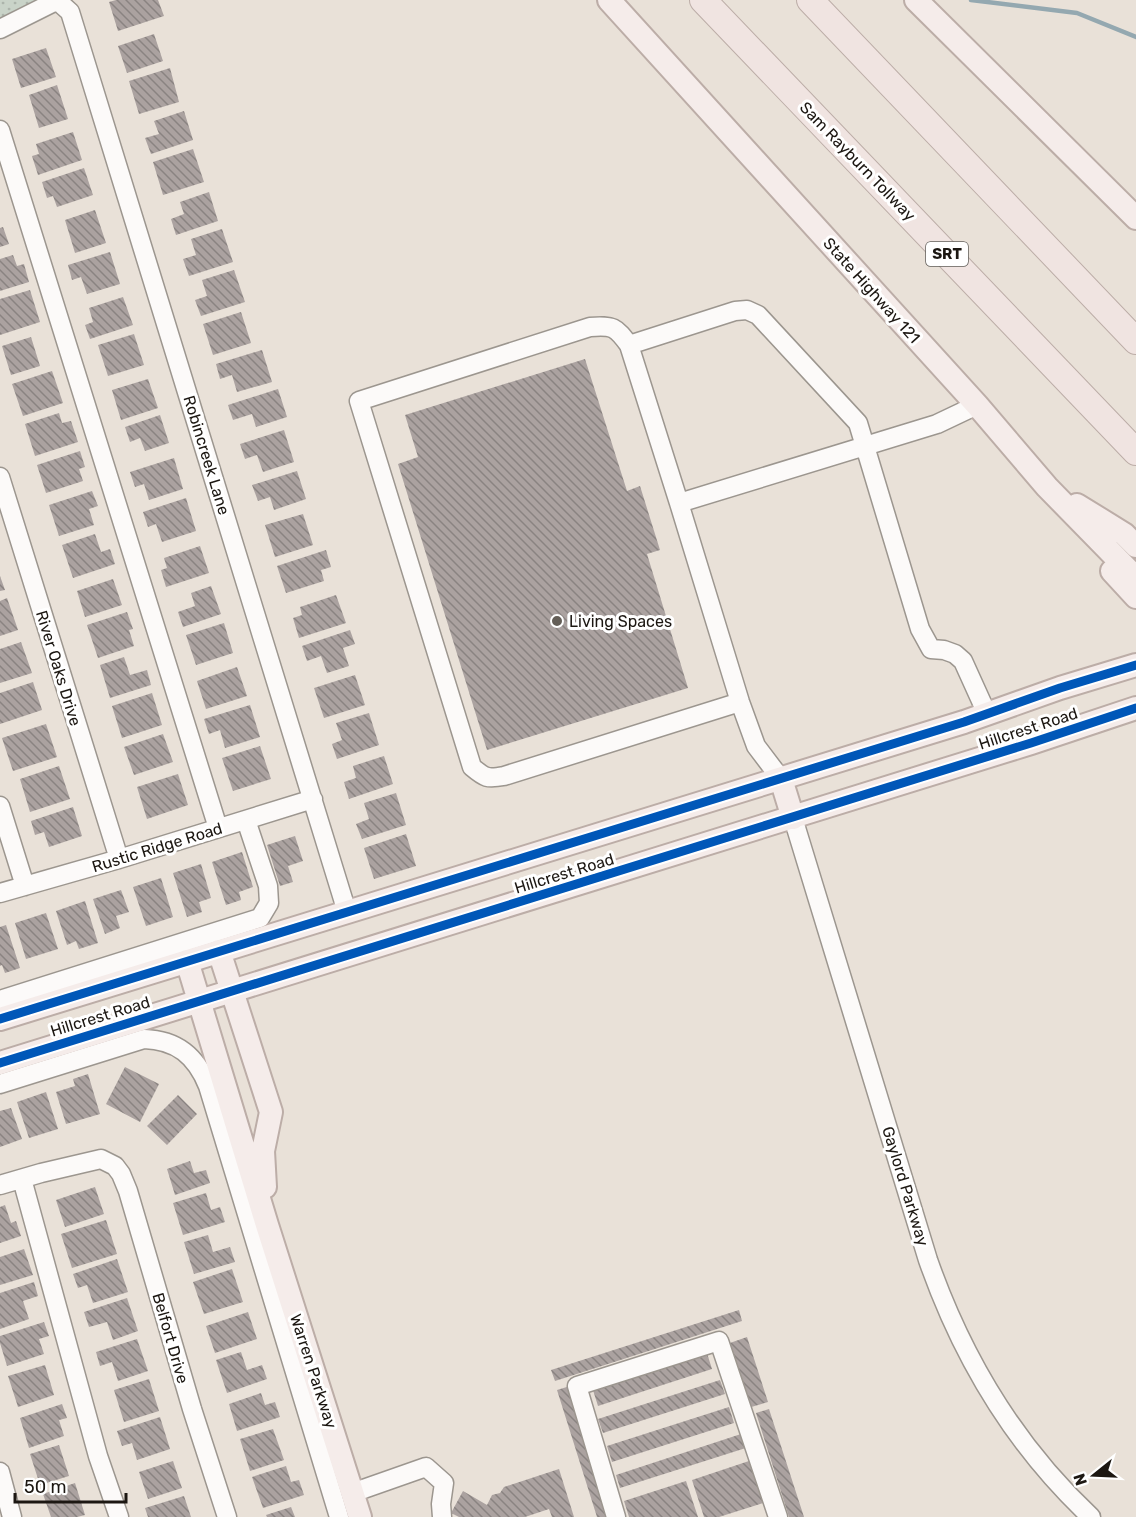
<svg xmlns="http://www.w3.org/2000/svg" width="1136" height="1517" font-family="Rubik,sans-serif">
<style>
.green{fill:url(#green-dots)}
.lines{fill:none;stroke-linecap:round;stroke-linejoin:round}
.stream{stroke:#94a8b0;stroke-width:4.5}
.building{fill:url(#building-back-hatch)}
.minor-casing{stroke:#9c968f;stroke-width:21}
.major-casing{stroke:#bcada7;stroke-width:26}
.highway-casing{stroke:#bcada7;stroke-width:28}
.minor{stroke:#fcfaf9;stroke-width:18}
.major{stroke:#f5ecea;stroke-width:22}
.highway{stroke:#f0e4e1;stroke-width:26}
.cycleway-casing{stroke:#fff;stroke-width:13}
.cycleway{stroke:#0057b8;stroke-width:9}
.poi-dot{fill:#645e57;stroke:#fff;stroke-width:2}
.labels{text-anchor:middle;stroke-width:6;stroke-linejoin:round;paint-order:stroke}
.shield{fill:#fff;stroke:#605d59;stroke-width:1.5}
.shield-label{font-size:15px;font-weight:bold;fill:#1c1712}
.street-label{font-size:16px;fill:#1c1712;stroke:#fff}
.poi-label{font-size:16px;fill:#1c1712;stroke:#fff;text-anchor:start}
</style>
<defs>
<pattern id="green-dots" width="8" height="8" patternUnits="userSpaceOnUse" patternTransform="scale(1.5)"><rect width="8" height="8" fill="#c9d3c8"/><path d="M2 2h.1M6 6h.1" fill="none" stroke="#acb4ab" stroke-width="1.8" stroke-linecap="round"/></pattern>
<pattern id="building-back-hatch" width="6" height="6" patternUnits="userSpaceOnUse" patternTransform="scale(1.5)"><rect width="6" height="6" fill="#aba2a0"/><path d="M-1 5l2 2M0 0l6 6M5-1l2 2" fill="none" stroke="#8a8381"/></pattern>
</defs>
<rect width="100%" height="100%" fill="#e9e1d8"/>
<path class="green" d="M0,0H37L34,3L0,19Z"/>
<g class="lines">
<path class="stream" d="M971,0L1077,13L1136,37"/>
</g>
<path class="building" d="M116,0H158L164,16L118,31L109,2Z
M154,34L163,61L127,73L118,46Z
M46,48L56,77L21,88L12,59Z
M170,68L179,102L139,114L129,81Z
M57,85L68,119L39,128L29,95Z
M184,111L193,140L151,154L145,138L159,134L154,121Z
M73,132L82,160L38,175L32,156L39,154L36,144Z
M193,149L204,182L163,195L153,162Z
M84,168L93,195L57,207L53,196L47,198L42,182Z
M209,192L218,221L176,235L171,219L184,214L180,202Z
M95,210L106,243L75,253L65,220Z
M3,227L9,244L0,247V228Z
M222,229L233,262L189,276L183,259L196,255L191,239Z
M110,252L120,284L87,294L81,277L72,280L68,265Z
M13,255L17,266L24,264L29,282L0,291V259Z
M234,270L245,302L201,316L195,300L207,296L202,280Z
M30,290L40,322L0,335V299Z
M123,297L133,325L90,339L85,325L93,322L89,308Z
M241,312L251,343L213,355L203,324Z
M134,334L144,365L108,376L98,345Z
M31,337L40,366L11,375L2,346Z
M262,350L272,382L237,392L232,375L220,379L216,364Z
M585,359L627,491L640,486L660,550L647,554L688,688L487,750L398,464L418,457L405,415Z
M52,371L63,403L23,416L12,384Z
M148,379L158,408L121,420L112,390Z
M278,389L287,417L256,427L252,414L233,420L228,405Z
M59,413L62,423L71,421L78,442L35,456L25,424Z
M160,415L169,443L145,451L140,438L130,442L125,427Z
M284,430L294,462L263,472L257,455L245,459L240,444Z
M80,451L85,467L79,469L83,481L46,493L37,465Z
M174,458L183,489L149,500L144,484L135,487L130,472Z
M297,471L306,499L274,510L270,497L258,501L252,485Z
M92,491L98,506L89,509L94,525L59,536L49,505Z
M186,498L196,531L162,542L156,524L148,527L143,512Z
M303,514L313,545L275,557L265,525Z
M95,534L101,552L110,549L115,564L73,578L62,545Z
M200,546L209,573L166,587L161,570L167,568L164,558Z
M326,550L331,567L321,570L324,581L286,593L277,566Z
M0,576L5,590L0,591Z
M113,579L122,605L85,617L77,591Z
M211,586L221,614L183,627L178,612L195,606L191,593Z
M336,595L346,623L299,638L293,618L302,615L300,607Z
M7,598L18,630L0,636V601Z
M127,612L133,629L129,630L134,646L98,658L87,625Z
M224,623L233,653L196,665L186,635Z
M350,630L355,644L343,648L349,666L327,673L321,656L307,661L302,646Z
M21,642L32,673L0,683V649Z
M124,657L130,675L147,670L151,685L110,698L100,665Z
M237,667L247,696L206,709L197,681Z
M355,675L365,705L324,718L314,688Z
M33,682L42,710L0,724V693Z
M152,693L162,725L122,738L112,706Z
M250,705L260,737L225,748L220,730L209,734L204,719Z
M369,713L379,745L337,759L332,744L342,740L336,723Z
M46,724L57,757L13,771L2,738Z
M163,734L173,762L134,775L124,747Z
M260,746L271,779L233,791L222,758Z
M384,756L393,784L349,799L344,782L356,778L353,766Z
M59,766L70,799L30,812L20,779Z
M178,774L188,805L147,819L137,787Z
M396,793L406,825L362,839L356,824L369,819L364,803Z
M73,807L82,836L49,847L44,832L35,835L31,821Z
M406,834L416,866L374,879L364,848Z
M295,836L303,861L288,866L293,882L280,886L267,845Z
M242,852L253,887L239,892L241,900L226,905L212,862Z
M201,864L211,898L199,902L202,912L187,917L173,873Z
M161,878L173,917L146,926L133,887Z
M121,890L129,912L116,916L120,928L105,934L93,899Z
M85,901L98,943L79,949L76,941L67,945L56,911Z
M46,913L58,949L26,959L15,923Z
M6,925L20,968L5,973L2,965L0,966V927Z
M125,1067L159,1084L140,1122L106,1104Z
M88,1074L100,1114L66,1124L56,1092L75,1086L73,1079Z
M46,1092L58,1129L29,1138L17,1102Z
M178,1095L197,1114L167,1145L147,1126Z
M11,1108L22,1139L0,1147V1111Z
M190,1161L194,1173L206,1170L210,1183L175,1195L167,1169Z
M95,1187L104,1214L65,1227L56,1200Z
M206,1193L211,1210L220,1207L225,1222L183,1235L173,1203Z
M5,1205L11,1223L16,1221L21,1236L0,1243V1207Z
M106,1220L117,1254L72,1268L61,1234Z
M208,1235L213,1252L230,1247L235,1262L194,1274L184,1242Z
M24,1249L33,1275L0,1285V1257Z
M117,1259L128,1292L93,1303L87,1285L78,1288L73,1274Z
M232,1269L243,1302L204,1314L193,1282Z
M34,1282L38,1296L23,1301L29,1319L0,1329V1293Z
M127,1298L138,1331L113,1340L107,1322L89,1327L84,1312Z
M739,1310L742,1321L555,1381L551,1370Z
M248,1312L257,1339L215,1353L206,1326Z
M44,1322L49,1336L39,1339L44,1354L7,1366L0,1343V1336Z
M747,1337L768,1402L748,1408L727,1344Z
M137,1339L148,1371L118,1381L112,1362L100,1366L96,1352Z
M706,1350L712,1369L598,1406L592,1387Z
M241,1352L247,1370L262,1365L267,1379L227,1393L216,1360Z
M45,1365L54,1395L18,1407L8,1376Z
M149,1379L159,1411L124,1422L114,1390Z
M720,1380L725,1394L603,1433L598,1419Z
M570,1386L612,1517H597L557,1390Z
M261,1393L265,1405L275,1402L280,1417L237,1431L229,1404Z
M62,1404L67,1418L59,1420L64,1436L29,1448L20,1418Z
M729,1407L734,1423L612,1462L607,1446Z
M769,1409L804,1517H789L756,1413Z
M160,1417L170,1449L137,1460L132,1443L122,1446L117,1431Z
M273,1429L284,1460L250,1471L240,1439Z
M744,1433L749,1447L620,1488L616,1475Z
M59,1445L69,1476L40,1485L30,1454Z
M752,1460L766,1502L719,1517H704L692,1480Z
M173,1461L182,1488L148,1499L139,1472Z
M286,1466L291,1482L299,1480L304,1495L263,1508L252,1477Z
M559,1469L574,1517H552L549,1509L525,1517H459L451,1513L463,1491L487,1505L492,1495L500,1493L504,1487Z
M686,1481L698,1517H629L624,1501Z
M75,1483L85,1515L77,1517H51L43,1494Z
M184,1496L191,1517H148L145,1508Z
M291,1507L295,1517H267L266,1515Z"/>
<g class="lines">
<g class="minor-casing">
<path id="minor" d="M0,29L54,2L60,3L70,12L347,912
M0,130L218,828
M629,345C616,327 613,325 590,327L359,401L472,767C485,778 487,779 504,776L740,702
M0,477L119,859
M679,503L629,345L735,311L747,310L758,315L858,423L920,629L931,649L944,650L955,654L963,661L987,714
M781,779L756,746L740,702L679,503L937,424L977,405
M0,806L25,886
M793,818L928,1260C962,1357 1015,1446 1091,1517
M0,893L119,859L313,799
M0,1000L260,918L269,903L268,886L246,820
M0,1084L144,1039C177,1040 196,1056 208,1086L339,1517
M22,1179L98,1456L119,1517
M0,1185L41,1173L101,1159L115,1166L121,1174L128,1191L192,1409L227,1517
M0,1472L12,1517
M352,1493L426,1467L444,1483L441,1504L442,1517
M616,1517L577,1386L719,1341L778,1517"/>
</g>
<g class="major-casing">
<path id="major" d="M609,0L977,405L1047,487L1136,578
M916,0L1136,218
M1077,505L1124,534L1136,546
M1112,571L1136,597
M781,779L793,818
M219,951L271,1112L263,1151L265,1187
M187,961L267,1225L360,1517
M0,1019L964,722L1060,688L1136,665
M0,1063L1031,743L1136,708"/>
</g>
<g class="highway-casing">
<path id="highway" d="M703,0L1136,452
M810,0L1136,341"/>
</g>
<use href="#minor" class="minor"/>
<use href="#major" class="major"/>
<use href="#highway" class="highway"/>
<g class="cycleway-casing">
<path id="cycleway" d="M0,1019L964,722L1060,688L1136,665
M0,1063L1031,743L1136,708"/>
</g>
<use href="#cycleway" class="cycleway"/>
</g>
<circle class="poi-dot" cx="557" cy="621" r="6"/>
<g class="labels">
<rect class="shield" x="926" y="242" width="42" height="24" rx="4.5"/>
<g class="shield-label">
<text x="947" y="259">SRT</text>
</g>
<g class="street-label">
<text transform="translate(858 161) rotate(46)" y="6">Sam Rayburn Tollway</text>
<text transform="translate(872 290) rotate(48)" y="6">State Highway 121</text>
<text transform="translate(207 455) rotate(73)" y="6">Robincreek Lane</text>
<text transform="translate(59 668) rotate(73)" y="6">River Oaks Drive</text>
<text transform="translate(1028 728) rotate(-18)" y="6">Hillcrest Road</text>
<text transform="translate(157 847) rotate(-17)" y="6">Rustic Ridge Road</text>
<text transform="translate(564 873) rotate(-17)" y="6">Hillcrest Road</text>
<text transform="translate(100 1016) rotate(-17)" y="6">Hillcrest Road</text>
<text transform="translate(906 1186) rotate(73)" y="6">Gaylord Parkway</text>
<text transform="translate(171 1338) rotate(74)" y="6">Belfort Drive</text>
<text transform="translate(314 1371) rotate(72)" y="6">Warren Parkway</text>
</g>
<g class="poi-label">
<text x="569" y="627">Living Spaces</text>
</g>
</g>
<g transform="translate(1094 1475) rotate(252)" stroke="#ffffff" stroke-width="4.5" paint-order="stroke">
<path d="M0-4.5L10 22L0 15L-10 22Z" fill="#1c1712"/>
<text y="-9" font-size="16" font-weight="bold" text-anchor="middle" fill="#1c1712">N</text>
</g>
<path d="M15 1493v9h111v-9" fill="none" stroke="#1c1712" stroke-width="3"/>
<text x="24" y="1493" font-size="18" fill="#1c1712" stroke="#ffffff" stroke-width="4.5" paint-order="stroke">50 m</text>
</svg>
